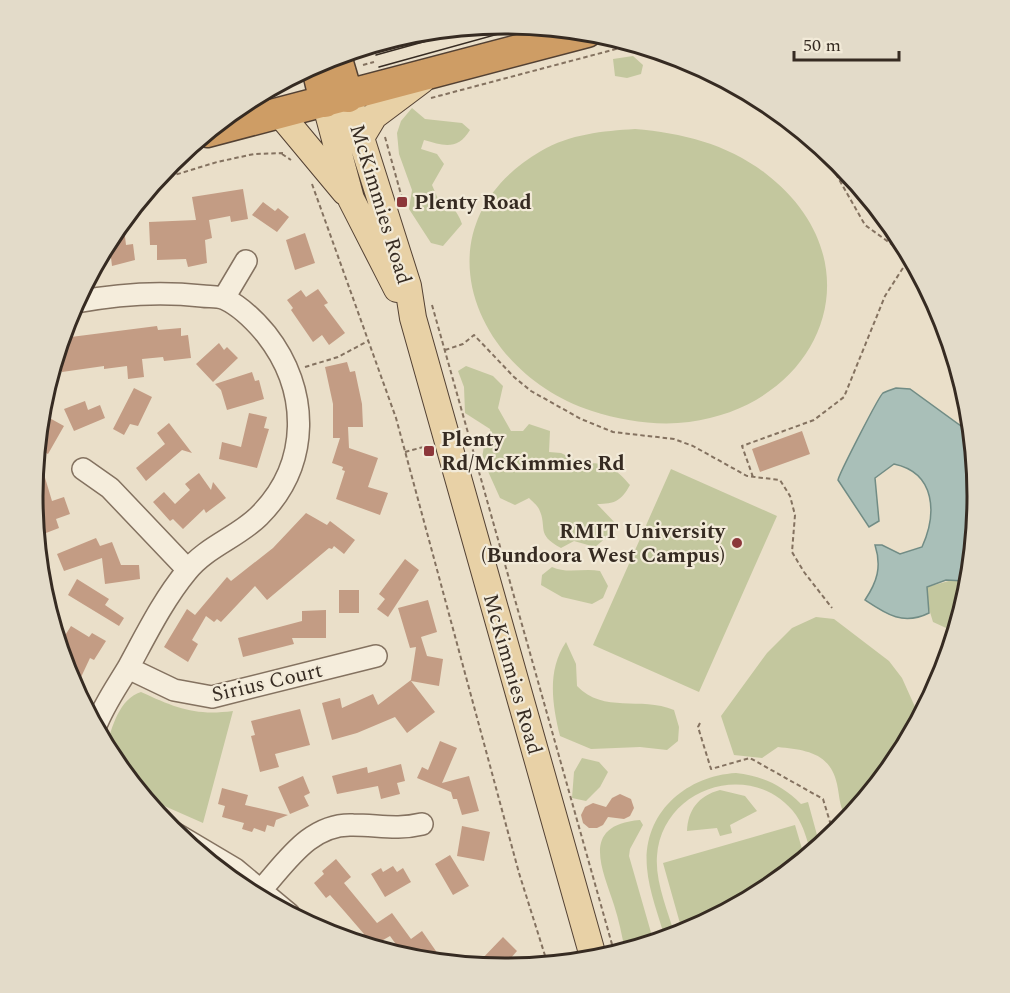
<svg xmlns="http://www.w3.org/2000/svg" width="1010" height="993" font-family="Spectral,serif">
<style>
.green{fill:#c3c79e}
.water{fill:#a9bfb8;stroke:#718c85;stroke-width:1.5}
.building{fill:#c39c84}
.lines{fill:none;stroke-linecap:round;stroke-linejoin:round}
.minor-casing{stroke:#847260;stroke-width:24}
.major-casing{stroke:#534133;stroke-width:28}
.highway-casing{stroke:#534133;stroke-width:33}
.path{stroke:#847260;stroke-width:2;stroke-dasharray:4.5 3;stroke-linecap:butt}
.minor{stroke:#f5eddc;stroke-width:21}
.major{stroke:#e8d1a6;stroke-width:26}
.highway{stroke:#ce9d65;stroke-width:30}
.tram{stroke:#362b22;stroke-width:1.5}
.poi-dot{fill:#8c373a;stroke:#f2ead8;stroke-width:2}
.labels{text-anchor:middle;stroke-width:4.5;stroke-linejoin:round;paint-order:stroke}
.poi-label{font-size:21px;font-weight:bold;fill:#362b22;stroke:#f2ead8;text-anchor:start}
.street-label{font-size:21px;fill:#362b22;stroke:#f2ead8}
.rim{fill:none;stroke:#362b22;stroke-width:3}
</style>
<rect width="100%" height="100%" fill="#eadfc9"/>
<path class="green" d="M633,56L643,65L641,74L627,78L615,76L613,59Z
M412,108L425,119L462,123L470,130C458,150 444,146 424,140L421,149L437,154L444,164L432,185L438,199C451,204 457,210 462,224L443,246L431,243L409,209L412,190L399,154L397,133L401,121Z
M635,129C682,133 727,144 765,173C880,261 824,404 689,422C657,426 623,421 592,411C472,372 414,225 541,151C570,134 603,131 635,129Z
M466,366L493,376L503,386L498,408L511,431H523L529,424L550,431L549,452L561,453L585,465C602,458 620,472 630,485C621,501 615,504 597,504L619,527L595,547L574,541L561,548C535,534 548,528 539,509C537,505 532,501 529,498L515,505L500,498L482,458L484,446L493,441L490,429L465,413L464,387L458,371Z
M671,469L777,516L699,692L593,645Z
M552,567C566,574 584,568 600,571L608,586L603,598L592,604L562,597L541,585L542,575Z
M956,579L969,583L955,632L933,622L926,599L927,587Z
M816,617L834,619L889,661L902,678L920,718L898,759L848,820C839,808 840,798 837,784C830,752 805,750 778,747L762,758L734,755L721,716L767,653L792,628Z
M566,642L576,664L577,686C604,714 640,696 674,710L679,727L678,741L667,750L640,747L591,749L560,736C552,704 547,670 566,642Z
M141,692C176,708 195,716 233,711L203,823L144,797L106,748C112,727 119,699 141,692Z
M582,758L599,762L608,772L600,787L586,801L572,798L574,772Z
M736,773C762,776 782,785 801,804L808,802L820,846L811,853C807,840 804,827 796,815C754,758 662,786 657,856C655,882 668,911 675,936L665,939C659,916 649,892 647,868C642,814 685,776 736,773Z
M720,790L745,796L757,811L730,825L732,833L720,836L717,828L687,831C688,810 698,796 720,790Z
M640,820L643,825L630,849L629,856L654,943L625,951C622,936 619,920 614,905C602,868 580,825 640,820Z
M795,825L805,859L767,890L683,934L663,863Z"/>
<path class="water" d="M896,388L910,389L965,429L968,440L967,475L972,494L971,514L974,528L970,577L965,581L946,580L927,587L929,613C903,626 886,614 865,600C877,582 882,567 875,545H882L900,554L922,547C937,514 936,473 894,464L875,478L879,521L869,527L838,480C839,474 879,396 883,393C887,391 893,389 896,388Z"/>
<path class="building" d="M243,189L248,219L231,222L230,216L209,220L212,238L205,240L207,263L188,267L186,259L157,260V245H150L149,222L196,220L192,197Z
M263,202L275,211L278,208L289,217L277,232L252,215Z
M123,220L126,245L133,244L135,260L112,266L109,241Z
M305,233L315,263L295,270L286,240Z
M318,289L328,303L324,305L345,333L329,345L322,335L313,342L291,310L293,308L287,300L301,290L306,297Z
M157,326L158,330L181,328V336L188,335L191,358L164,361L163,357L142,359L144,377L128,379L127,366L104,369V366L62,372L59,353L65,352L63,338Z
M219,343L224,350L227,347L238,358L213,382L196,364Z
M347,362L350,372L355,371L362,404L363,427H348L349,448L378,458L368,487L388,493L380,515L336,499L345,471L342,470L343,467L332,463L340,438H333V404L325,367Z
M252,372L255,381L259,380L264,399L227,410L221,390L215,384Z
M134,388L152,397L138,426L130,424L124,435L113,429Z
M85,401L88,410L100,405L105,418L74,431L64,409Z
M249,413L267,417L264,428L269,429L257,468L219,459L222,442L241,447Z
M44,415L64,426L48,454L37,448L40,421Z
M169,423L192,453L182,450L146,481L136,468L165,444L157,433Z
M802,431L810,454L760,472L752,449Z
M37,451L52,501L64,497L70,514L56,519L59,528L46,533L33,494Z
M199,473L211,490L213,482L226,498L206,513L204,509L183,529L173,519L170,521L153,502L164,492L175,504L190,490L185,484Z
M306,513L327,525L330,521L355,540L344,554L334,546L332,549L329,548L267,600L255,586L221,622L217,619L214,622L206,616L192,640L198,644L188,662L164,647L187,609L195,615L227,577L231,581L273,548Z
M96,538L100,546L112,542L121,565H139L140,579L105,584L102,558L64,571L57,554Z
M405,559L419,570L388,617L377,609L385,599L379,594Z
M77,579L109,599L105,605L124,618L119,626L68,595Z
M339,590H359V613H339Z
M428,600L437,632L421,637L427,656L443,659L439,686L411,681L435,712L407,733L395,717L357,733L332,740L322,703L340,698L342,708L373,694L378,705L411,680L416,647L410,648L398,608Z
M326,610V638H292L294,644L243,657L238,638L302,621V611Z
M71,626L89,637L92,633L106,641L94,660L90,658L75,690L59,645Z
M300,709L310,745L275,754L279,767L260,772L251,736L255,735L251,721Z
M440,741L457,748L442,783L469,776L479,811L462,815L457,799H453L451,792L417,778L422,767L428,770Z
M401,764L405,781L397,783L400,794L381,799L378,786L337,794L332,776L367,767L368,773Z
M303,776L310,793L304,796L309,806L290,814L278,787Z
M222,788L248,795L245,805L288,815L276,820L274,827L267,825L265,832L254,828L252,832L242,829L244,823L222,817L225,806L218,804Z
M620,794L631,799L634,808L630,816L624,819L608,817L603,825L597,828H589L583,823L581,815L585,807L593,803L606,807L612,798Z
M462,826L490,832L484,861L457,856Z
M450,855L469,886L453,895L435,864Z
M336,859L351,877L344,883L377,923L392,913L411,939L422,931L438,954L428,961L417,960L411,953L405,957L390,936L371,947L362,936L364,934L345,912L330,895L326,898L314,883L324,874L322,871Z
M393,866L397,872L403,868L411,882L385,897L371,874L381,868L383,872Z
M503,937L517,951L501,969L484,967L479,962Z"/>
<g class="lines">
<g class="minor-casing">
<path id="minor" d="M224,298L246,261
M76,302C118,294 159,291 202,296C209,297 219,296 225,299C240,306 255,321 266,334C310,390 311,464 259,516C238,537 206,547 187,571C163,600 146,635 128,668C116,688 103,706 95,728
M83,469L110,488L188,570
M128,668L174,690L212,697L376,656
M171,831L235,869L289,914
M262,889C287,861 311,823 353,825C378,825 397,830 422,824"/>
</g>
<g class="major-casing">
<path id="major" d="M348,97L408,286L413,318L594,960
M325,102L351,199L397,289
M280,114L345,192
M362,136L374,116L422,80"/>
</g>
<g class="highway-casing">
<path id="highway" d="M336,56L348,97
M316,64L325,102
M207,132L587,32"/>
</g>
<path class="path" d="M363,65L374,62
M431,98L635,44
M797,128L836,174L865,225L901,251H907
M385,137L402,198
M282,154L291,160
M155,181L217,162L254,154L283,153
M312,184L396,418L519,873L548,965
M432,305L615,955
M445,350L463,344L474,335L514,377L531,391L581,419L613,432L674,439L693,446L747,476L780,480L790,496L795,515L792,552L804,572L832,608
M305,367L338,357L368,341
M405,452L427,446
M753,477L742,446L814,420L844,397L885,296L910,257
M700,723L698,727L711,769L750,758L823,799L834,835"/>
<use href="#minor" class="minor"/>
<use href="#major" class="major"/>
<use href="#highway" class="highway"/>
<path class="tram" d="M376,55L481,26
M379,67L527,26"/>
</g>
<g class="poi-dot">
<rect x="396" y="196" width="12" height="12" rx="3"/>
<rect x="423" y="445" width="12" height="12" rx="3"/>
<circle cx="737" cy="543" r="6"/>
</g>
<g class="labels">
<g class="poi-label">
<text x="414" y="209">Plenty Road</text>
<text x="441" y="446">Plenty<tspan x="441" dy="24">Rd/McKimmies Rd</tspan></text>
<text x="725" y="538" text-anchor="end">RMIT University<tspan x="725" dy="24">(Bundoora West Campus)</tspan></text>
</g>
<g class="street-label">
<text transform="translate(381 204) rotate(73)" y="7">McKimmies Road</text>
<text transform="translate(513 674) rotate(74)" y="7">McKimmies Road</text>
<text transform="translate(267 682) rotate(-13)" y="7">Sirius Court</text>
</g>
</g>
<path d="M0 0H1010V993H0ZM43 496a462 462 0 1 1 924 0a462 462 0 1 1-924 0Z" fill="#e3dbc9" fill-rule="evenodd"/>
<path class="rim" d="M43 496a462 462 0 1 1 924 0a462 462 0 1 1-924 0Z"/>
<path d="M794 51v9h105v-9" fill="none" stroke="#362b22" stroke-width="3"/>
<text x="803" y="51" font-size="18" fill="#362b22" stroke="#f2ead8" stroke-width="4.5" paint-order="stroke">50 m</text>
</svg>
